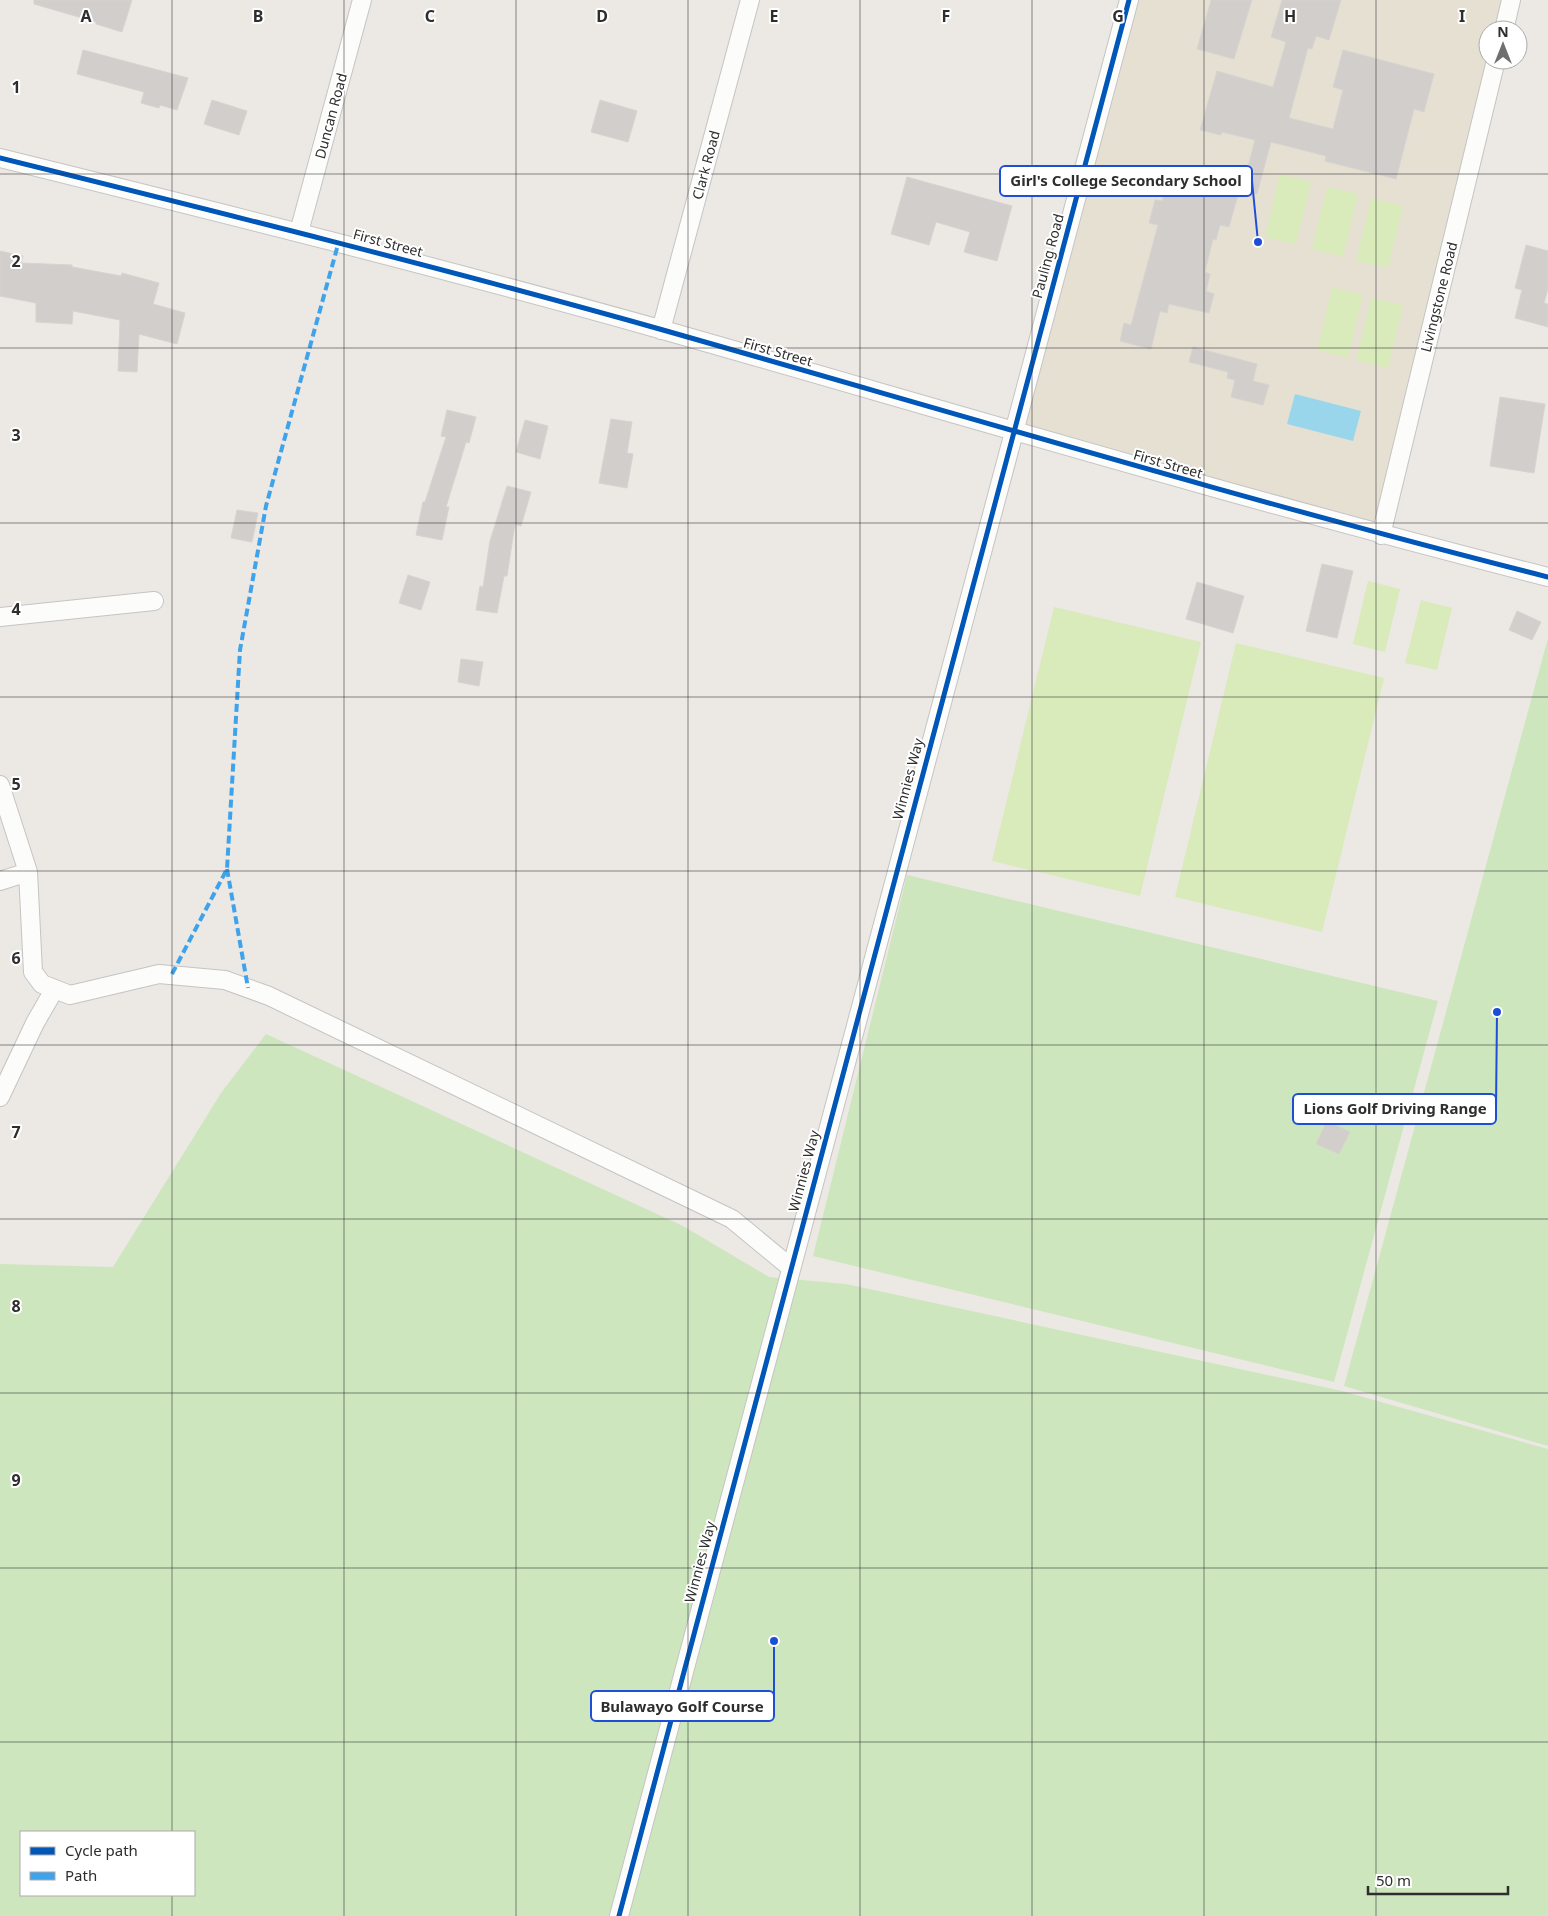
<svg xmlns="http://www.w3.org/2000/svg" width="1548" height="1916" font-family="'Noto Sans',sans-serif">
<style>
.education{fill:#e6e0d3}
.green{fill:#cee6be;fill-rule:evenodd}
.pitch{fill:#d9eabb}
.water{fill:#99d6ec}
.building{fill:#d1cecb;stroke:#d7d4d0}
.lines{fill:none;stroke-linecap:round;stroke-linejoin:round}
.minor-casing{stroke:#c5c4c5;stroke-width:20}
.minor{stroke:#fcfcfb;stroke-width:18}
.quiet{stroke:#3ea3eb;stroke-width:4;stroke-dasharray:8 4;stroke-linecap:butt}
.cycleway-casing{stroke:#fff;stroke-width:8}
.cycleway{stroke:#0057b8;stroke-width:5}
.grid{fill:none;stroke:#2e2e2e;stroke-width:1;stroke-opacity:0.55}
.labels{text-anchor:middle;stroke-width:4;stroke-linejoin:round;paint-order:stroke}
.street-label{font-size:14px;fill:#2e2e2e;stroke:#fff}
.grid-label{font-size:16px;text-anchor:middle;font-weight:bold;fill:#2e2e2e;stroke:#fff;stroke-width:4;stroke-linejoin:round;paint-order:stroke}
.leader{fill:none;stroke:#1d4ed8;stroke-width:2}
.callout-dot{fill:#1d4ed8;stroke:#fff;stroke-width:2}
.callout{fill:#fff;stroke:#1d4ed8;stroke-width:2}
.callout-label{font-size:15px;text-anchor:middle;font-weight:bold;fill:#2e2e2e}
</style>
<rect width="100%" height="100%" fill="#ece8e4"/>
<path class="education" d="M1137,0H1502L1495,30H1488V59L1376,525L1023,425Z"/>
<path class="green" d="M1548,638V1446L1344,1386Z
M907,875L1438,1001L1334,1382L813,1256Z
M266,1034L683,1226L769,1277L846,1284L1342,1391L1548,1449V1916H0V1264L113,1267L221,1093ZM21,1832H194V1895H21Z"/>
<path class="pitch" d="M1280,174L1311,182L1296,244L1265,237Z
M1327,187L1358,194L1343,257L1312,249Z
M1371,198L1403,206L1388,268L1356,261Z
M1332,287L1363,295L1348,358L1317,350Z
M1371,298L1403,305L1388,368L1356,360Z
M1368,581L1400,589L1385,652L1353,644Z
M1421,600L1452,608L1437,670L1405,663Z
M1054,607L1201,642L1140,896L992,861Z
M1236,643L1384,678L1322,932L1175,897Z"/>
<path class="water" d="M1295,394L1361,411L1353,441L1287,424Z"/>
<path class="building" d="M34,0H132L122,32L96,24V22L34,4Z
M1211,0H1252L1234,59L1197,49Z
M1282,0H1341L1329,40L1316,36L1312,49L1308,48L1289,118L1333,129L1343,90L1333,87L1343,50L1434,74L1424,112L1414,109L1396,179L1325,161L1326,156L1271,142L1257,194L1242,190L1255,140L1222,132L1221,135L1200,130L1217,71L1273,87L1286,42L1271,37Z
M83,50L188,78L177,110L160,105L159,108L141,103L144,92L77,74Z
M212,100L247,111L239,135L204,124Z
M600,100L637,111L628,142L591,132Z
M1170,170L1240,188L1229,227L1220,225L1216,240L1213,239L1205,272L1210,274L1206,291L1214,294L1209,313L1169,304L1167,313L1160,311L1151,349L1120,341L1124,323L1131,325L1158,225L1149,223L1155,200L1162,201Z
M907,177L1012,206L997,261L964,252L970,232L936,222L929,245L891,234Z
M1526,245L1548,251V289L1544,303L1548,304V327L1515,318L1522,290L1515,288Z
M0,251L23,256L21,263L72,265V267L121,276L122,273L159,283L153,304L185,313L177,344L139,334L137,372L118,371L120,320L73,311L72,324L36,322V303L0,296Z
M1193,347L1257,364L1253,381L1269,385L1263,405L1231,397L1235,380L1227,378L1228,372L1189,362Z
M1500,397L1545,404L1534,473L1490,466Z
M447,410L476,417L469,443L466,442L446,507H449L442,540L416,535L423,502H425L446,437L441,436Z
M611,419L632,422L627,453L633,454L627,488L599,483Z
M525,420L548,426L540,459L516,452Z
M507,486L531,492L521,526L515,524L507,576H504L497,613L476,610L480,586L483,587L490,541Z
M237,510L258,513L252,542L231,538Z
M1322,564L1353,571L1337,638L1306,631Z
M408,575L430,582L421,610L399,603Z
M1197,582L1244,596L1233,633L1186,619Z
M1517,611L1541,622L1532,640L1509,630Z
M461,659L483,662L479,686L458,682Z
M1327,1121L1350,1132L1339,1154L1316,1144Z"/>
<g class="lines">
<g class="minor-casing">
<path id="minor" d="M1504,30L1511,0
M0,158C222,213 443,268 663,330C958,414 1251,502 1548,577
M299,232L362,0
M661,330L750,0
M1381,535L1496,60
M0,617L154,601
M0,785L28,872L33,972L42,984L70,995L159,974L225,980L269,996L732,1219L790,1267
M0,881L28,872
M0,1097L35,1023L54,990
M619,1916L1129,0"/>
</g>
<use href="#minor" class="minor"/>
<path class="quiet" d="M227,869L248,988
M172,974L227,869L240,650L266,506L339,241"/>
<g class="cycleway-casing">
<path id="cycleway" d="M0,158C222,213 443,268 663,330C958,414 1251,502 1548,577
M619,1916L1129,0"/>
</g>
<use href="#cycleway" class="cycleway"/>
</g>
<path class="grid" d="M172,0V1832M344,0V1916M516,0V1916M688,0V1916M860,0V1916M1032,0V1916M1204,0V1916M1376,0V1916M0,174H1548M0,348H1548M0,523H1548M0,697H1548M0,871H1548M0,1045H1548M0,1219H1548M0,1393H1548M0,1568H1548M0,1742H1548M172,1895V1916"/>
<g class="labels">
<g class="street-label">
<text transform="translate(331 116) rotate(-75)" y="5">Duncan Road</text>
<text transform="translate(706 165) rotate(-75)" y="5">Clark Road</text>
<text transform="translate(388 243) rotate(15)" y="5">First Street</text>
<text transform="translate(1048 256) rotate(-75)" y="5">Pauling Road</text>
<text transform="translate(1439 297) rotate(-76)" y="5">Livingstone Road</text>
<text transform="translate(778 352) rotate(16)" y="5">First Street</text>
<text transform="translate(1168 464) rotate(16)" y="5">First Street</text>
<text transform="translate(908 779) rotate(-75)" y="5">Winnies Way</text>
<text transform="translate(804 1171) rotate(-75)" y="5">Winnies Way</text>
<text transform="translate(700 1562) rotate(-75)" y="5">Winnies Way</text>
</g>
</g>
<g class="grid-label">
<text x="86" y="22">A</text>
<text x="258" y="22">B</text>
<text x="430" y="22">C</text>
<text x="602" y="22">D</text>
<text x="774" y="22">E</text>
<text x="946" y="22">F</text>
<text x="1118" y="22">G</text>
<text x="1290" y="22">H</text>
<text x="1462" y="22">I</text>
<text x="16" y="93">1</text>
<text x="16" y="267">2</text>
<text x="16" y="441">3</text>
<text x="16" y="615">4</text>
<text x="16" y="790">5</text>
<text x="16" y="964">6</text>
<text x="16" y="1138">7</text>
<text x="16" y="1312">8</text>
<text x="16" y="1486">9</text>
</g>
<path class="leader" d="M1258 242L1252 181M1497 1012L1496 1109M774 1641L774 1706"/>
<g class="callout-dot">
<circle cx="1258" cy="242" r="5"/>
<circle cx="1497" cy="1012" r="5"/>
<circle cx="774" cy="1641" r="5"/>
</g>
<g class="callout">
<rect x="1000" y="166" width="252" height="30" rx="5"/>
<rect x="1293" y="1094" width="203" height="30" rx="5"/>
<rect x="591" y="1691" width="183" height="30" rx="5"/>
</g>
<g class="callout-label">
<text x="1126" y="186">Girl's College Secondary School</text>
<text x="1395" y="1114">Lions Golf Driving Range</text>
<text x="682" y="1712">Bulawayo Golf Course</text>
</g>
<rect x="20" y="1831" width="175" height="65" fill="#ffffff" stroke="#ababab"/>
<rect x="30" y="1847" width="25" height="8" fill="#0057b8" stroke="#ababab"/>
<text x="65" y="1856" font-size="15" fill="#2e2e2e">Cycle path</text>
<rect x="30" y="1872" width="25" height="8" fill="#3ea3eb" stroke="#ababab"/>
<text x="65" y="1881" font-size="15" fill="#2e2e2e">Path</text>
<g transform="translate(1503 45)"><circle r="24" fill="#ffffff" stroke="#ababab"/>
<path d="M0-4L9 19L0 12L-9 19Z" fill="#706f6e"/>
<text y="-8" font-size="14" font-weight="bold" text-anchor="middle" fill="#2e2e2e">N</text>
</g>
<path d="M1368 1886v8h140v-8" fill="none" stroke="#2e2e2e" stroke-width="2.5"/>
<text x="1376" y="1886" font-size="15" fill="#2e2e2e" stroke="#ffffff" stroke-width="4" paint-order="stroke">50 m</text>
</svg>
